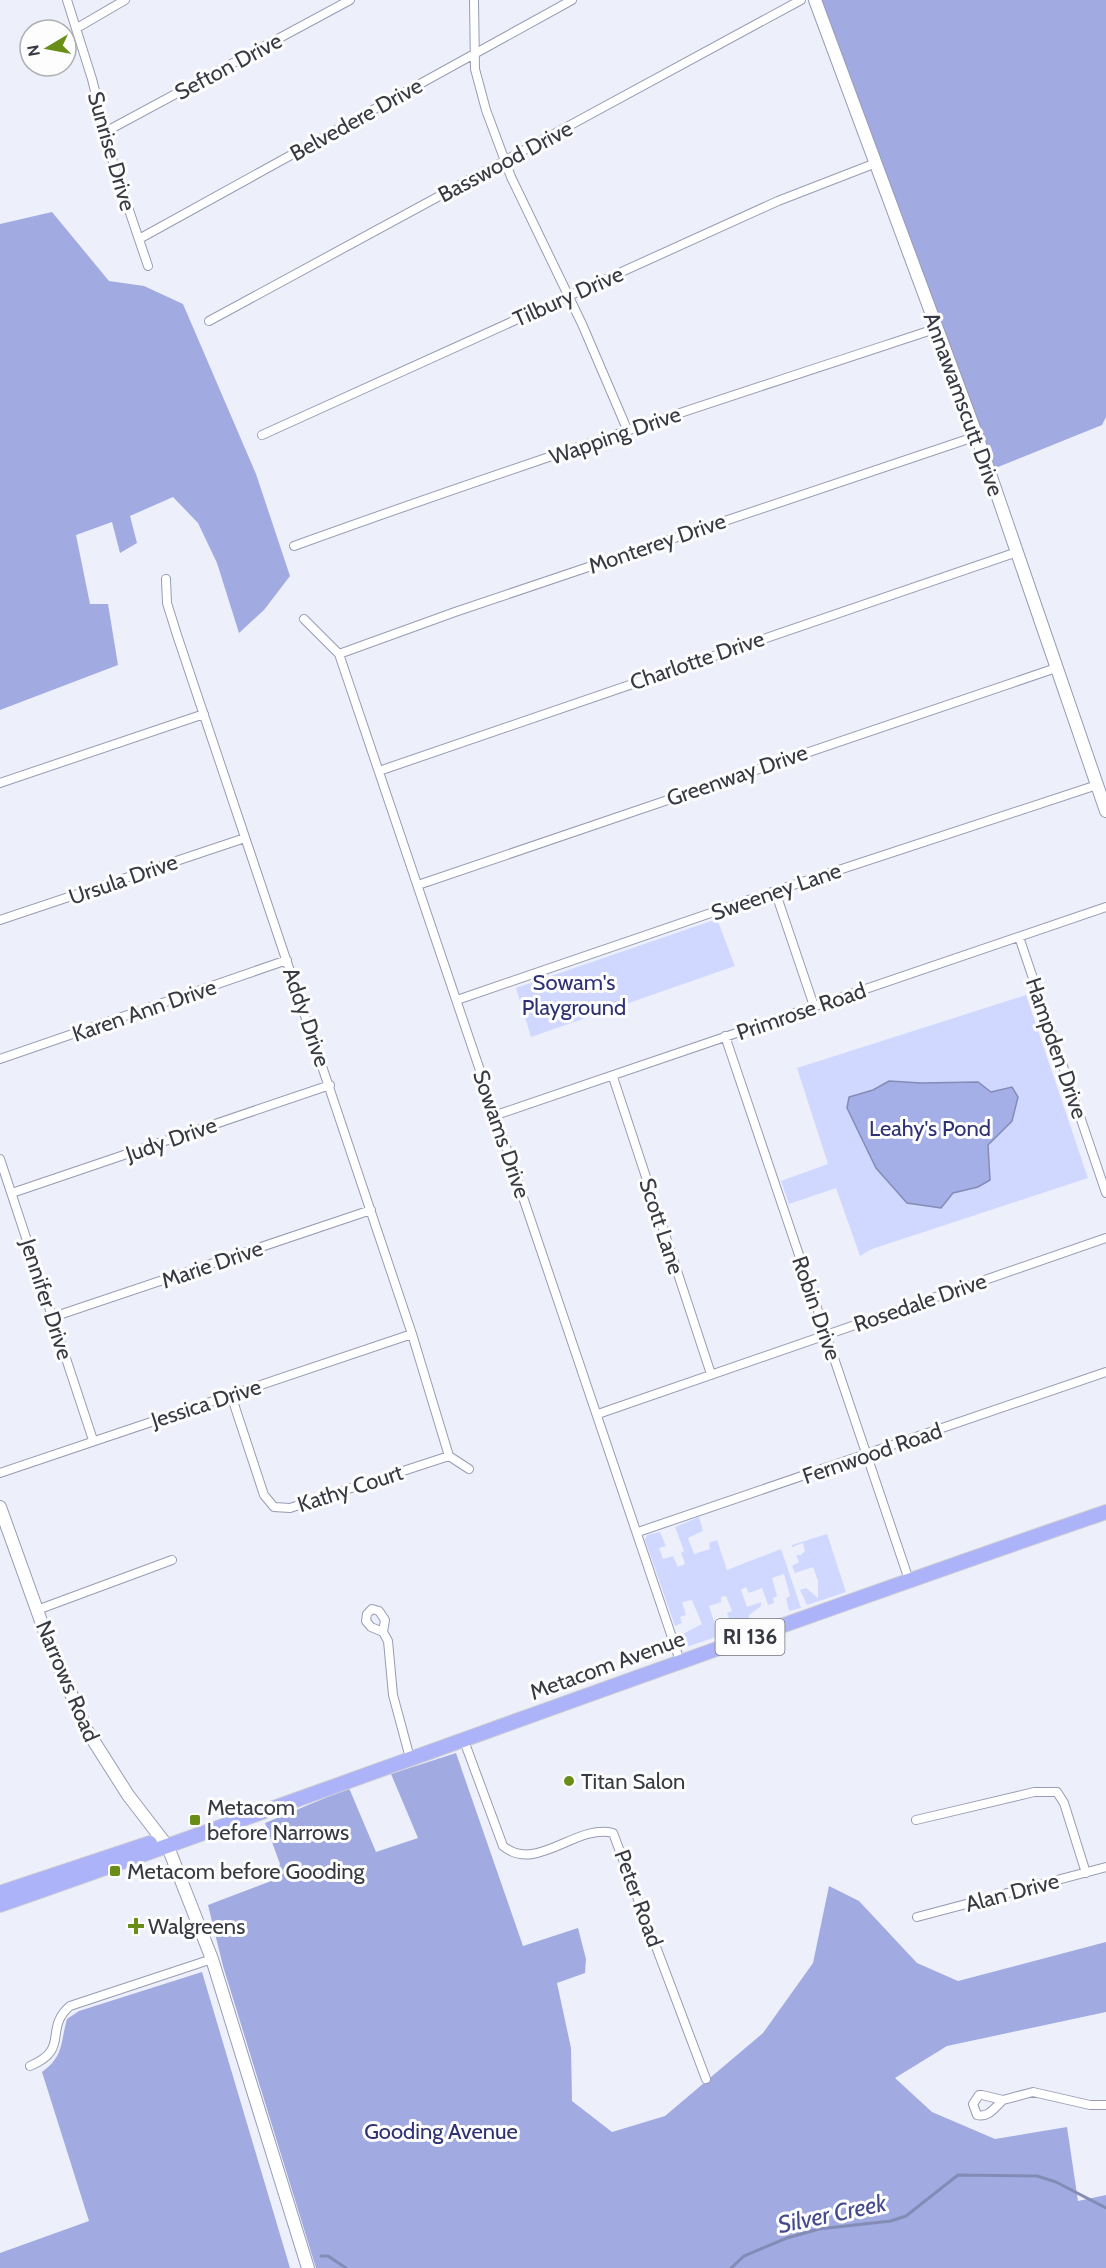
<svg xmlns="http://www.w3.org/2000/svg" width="1106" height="2268" font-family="Cabin,sans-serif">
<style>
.green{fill:#d0d8ff}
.forest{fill:#a1abe2}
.water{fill:#a5afe7;stroke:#848cb6;stroke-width:1.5}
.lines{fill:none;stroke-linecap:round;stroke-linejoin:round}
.stream{stroke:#848cb6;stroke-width:3}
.street-casing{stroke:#979cb4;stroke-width:10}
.secondary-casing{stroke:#979cb4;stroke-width:14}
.primary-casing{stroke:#cfcfd2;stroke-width:16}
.street{stroke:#fff;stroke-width:8}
.secondary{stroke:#fff;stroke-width:12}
.primary{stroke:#adb3f8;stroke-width:14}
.poi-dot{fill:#688e18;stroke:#fdfdfd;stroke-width:2}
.labels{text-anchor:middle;stroke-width:6;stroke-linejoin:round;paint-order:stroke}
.shield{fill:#fdfdfd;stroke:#72747b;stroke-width:1.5}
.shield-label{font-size:21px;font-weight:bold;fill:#373943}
.street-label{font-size:22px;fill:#373943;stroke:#fdfdfd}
.park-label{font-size:22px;fill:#2e3173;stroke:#fdfdfd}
.poi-label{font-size:22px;fill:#373943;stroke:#fdfdfd;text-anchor:start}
.water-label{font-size:24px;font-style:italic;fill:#43498d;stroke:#fdfdfd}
</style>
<rect width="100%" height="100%" fill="#edf0fa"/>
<path class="green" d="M717,919L735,966L531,1037L516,988Z
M1026,995L1088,1178L872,1249L860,1256L836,1188L789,1204L781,1181L828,1164L797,1068Z
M699,1517L703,1531L688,1538L694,1554L710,1549L709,1543L717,1540L727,1570L781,1549L801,1608L789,1611L786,1598L790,1596L784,1574L772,1578L777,1596L773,1598L774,1603L768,1605L762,1588L749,1593L746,1587L741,1590L747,1607L761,1602V1606L749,1615L748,1626L744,1627L740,1621L729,1618L727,1613L732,1611L726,1596L721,1597V1602L709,1606L719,1636L683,1648L679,1636L702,1624L692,1600L682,1602L686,1615L680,1617L682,1623L675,1626L645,1540L647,1535L660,1532L666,1546L659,1548L663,1559L673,1556L678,1567L685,1564L681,1553L684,1551L675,1527Z
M827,1534L846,1592L807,1605L800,1590L806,1588L818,1598V1581L813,1567L795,1573L792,1566L799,1562L796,1555H801L805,1551L803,1543L792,1547V1545Z"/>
<path class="forest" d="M817,0H1106V417L1102,425L993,469Z
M52,212L109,281L144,286L183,304L256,474L290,576L264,610L239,633L217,563L198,523L173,497L130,516L137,543L120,553L112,522L76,535L90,604H108L118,665L0,710V224Z
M456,1753L523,1946L578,1928L586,1959L585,1973L557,1983L571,2048L572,2101L612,2132L665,2116L763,2033L813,1963L829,1886L859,1901L917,1963L958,1981L1106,1942V2012L947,2046L895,2078L932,2112L995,2139L1067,2127L1078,2201L1106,2195V2268H316L223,1966L208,1905L274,1880L280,1864L265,1823L349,1788L376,1852L418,1838L391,1774Z
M202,1972L290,2268H0V2253L89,2221L42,2072C64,2056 60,2044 67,2019L79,2011Z"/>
<path class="water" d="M889,1081L921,1083L978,1082L991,1092L1012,1087L1018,1097L1012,1121L988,1145L990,1180L978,1187L953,1193L941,1208L907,1203L876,1168L847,1108L849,1097L873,1090Z"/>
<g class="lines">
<path class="stream" d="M321,2256H328L346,2268
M731,2268L744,2256L787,2238L819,2229L891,2221L906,2216L958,2175L1037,2176L1056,2182L1106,2208"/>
<g class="street-casing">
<path id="street" d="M67,0L92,79L114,166L148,266
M474,0L475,69L486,110L511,177L582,324L627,429
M77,28L125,0
M105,132L350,0
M139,239L572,0
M209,321L801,0
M262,435L778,201L876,163
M294,546C507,469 722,399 938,328
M166,579L167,603L177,635L412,1334L449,1456
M304,619L339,654L680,1661
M339,654L455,612L977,436
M379,771L1017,552
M0,783L204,714
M418,885L1056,668
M775,891L814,1006
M0,920L245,838
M1019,937L1106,1193
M457,1000L775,891L1097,785
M725,1036L909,1580
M0,1059L287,960
M613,1077L711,1374
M496,1115L1106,907
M0,1159L93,1440
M12,1193L330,1085
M53,1317L371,1210
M231,1395L264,1495L274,1507L290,1508L449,1456L469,1469
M598,1414L1106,1238
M0,1473L412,1334
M638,1532L1106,1372
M372,1609L379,1611L385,1620L383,1632L371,1627L366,1621L367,1614Z
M37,1610L172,1560
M383,1632L388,1641L393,1695L410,1758
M463,1738L503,1846C536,1874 577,1823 613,1833L706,2079
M916,1820L1034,1792H1057L1064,1803L1086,1873
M917,1917L1106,1867
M30,2066C71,2049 43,2029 70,2006L212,1959
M979,2095H982L1003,2100C995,2107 989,2118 977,2115L973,2104Z
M1003,2100L1033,2092L1090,2105H1106"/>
</g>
<g class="secondary-casing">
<path id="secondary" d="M815,0L977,436L1106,811
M0,1507L46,1635L86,1729L128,1795L168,1847L212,1959L308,2268"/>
</g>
<g class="primary-casing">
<path id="primary" d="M0,1893L150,1843
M0,1905C369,1776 736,1639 1106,1512"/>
</g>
<use href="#street" class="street"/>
<use href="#secondary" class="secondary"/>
<use href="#primary" class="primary"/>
</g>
<g class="poi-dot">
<circle cx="569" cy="1781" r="6"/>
<rect x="189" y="1814" width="12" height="12" rx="3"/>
<rect x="109" y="1865" width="12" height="12" rx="3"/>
<path d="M133 1917h6v6h6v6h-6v6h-6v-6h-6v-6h6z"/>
</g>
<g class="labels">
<rect class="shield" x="715.5" y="1619" width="69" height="36" rx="4.5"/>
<g class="shield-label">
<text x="750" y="1644">RI 136</text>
</g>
<g class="street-label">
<text transform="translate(228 66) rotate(-28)" y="8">Sefton Drive</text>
<text transform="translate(356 119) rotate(-29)" y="8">Belvedere Drive</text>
<text transform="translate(112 151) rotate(74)" y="8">Sunrise Drive</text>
<text transform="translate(505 161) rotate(-28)" y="8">Basswood Drive</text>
<text transform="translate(568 296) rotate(-24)" y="8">Tilbury Drive</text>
<text transform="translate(964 404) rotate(70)" y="8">Annawamscutt Drive</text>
<text transform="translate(615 435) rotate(-19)" y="8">Wapping Drive</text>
<text transform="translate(657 543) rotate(-19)" y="8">Monterey Drive</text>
<text transform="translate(697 660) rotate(-19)" y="8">Charlotte Drive</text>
<text transform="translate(737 775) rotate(-19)" y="8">Greenway Drive</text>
<text transform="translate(123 879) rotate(-19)" y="8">Ursula Drive</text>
<text transform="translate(776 891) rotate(-19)" y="8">Sweeney Lane</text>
<text transform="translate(144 1010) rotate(-19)" y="8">Karen Ann Drive</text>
<text transform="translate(801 1011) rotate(-19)" y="8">Primrose Road</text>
<text transform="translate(307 1017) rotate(71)" y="8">Addy Drive</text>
<text transform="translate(1057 1048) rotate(71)" y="8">Hampden Drive</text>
<text transform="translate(502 1134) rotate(71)" y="8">Sowams Drive</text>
<text transform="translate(171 1139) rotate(-19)" y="8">Judy Drive</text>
<text transform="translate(662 1226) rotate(72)" y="8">Scott Lane</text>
<text transform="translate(212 1264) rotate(-19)" y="8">Marie Drive</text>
<text transform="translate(47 1299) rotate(72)" y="8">Jennifer Drive</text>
<text transform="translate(920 1302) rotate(-19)" y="8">Rosedale Drive</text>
<text transform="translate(817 1308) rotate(71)" y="8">Robin Drive</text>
<text transform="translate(206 1403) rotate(-18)" y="8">Jessica Drive</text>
<text transform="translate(872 1453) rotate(-19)" y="8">Fernwood Road</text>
<text transform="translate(350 1488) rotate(-18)" y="8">Kathy Court</text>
<text transform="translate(607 1665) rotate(-20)" y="8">Metacom Avenue</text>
<text transform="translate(68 1681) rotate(67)" y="8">Narrows Road</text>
<text transform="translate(1012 1892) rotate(-15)" y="8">Alan Drive</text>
<text transform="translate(639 1898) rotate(70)" y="8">Peter Road</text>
</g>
<g class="park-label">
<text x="574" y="990">Sowam's<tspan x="574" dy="25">Playground</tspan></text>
<text x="930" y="1136">Leahy's Pond</text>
<text x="441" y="2139">Gooding Avenue</text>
</g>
<g class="poi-label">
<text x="581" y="1789">Titan Salon</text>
<text x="207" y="1815">Metacom<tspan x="207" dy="25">before Narrows</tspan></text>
<text x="127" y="1879">Metacom before Gooding</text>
<text x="148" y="1934">Walgreens</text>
</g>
<g class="water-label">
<text transform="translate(832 2214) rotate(-12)" y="8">Silver Creek</text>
</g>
</g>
<g transform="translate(48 48) rotate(260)"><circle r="28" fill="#fdfdfd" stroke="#aeafb3" stroke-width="1.5"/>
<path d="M0-4.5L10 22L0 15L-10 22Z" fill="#688e18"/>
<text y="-9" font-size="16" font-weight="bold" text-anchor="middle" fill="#373943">N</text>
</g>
</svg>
